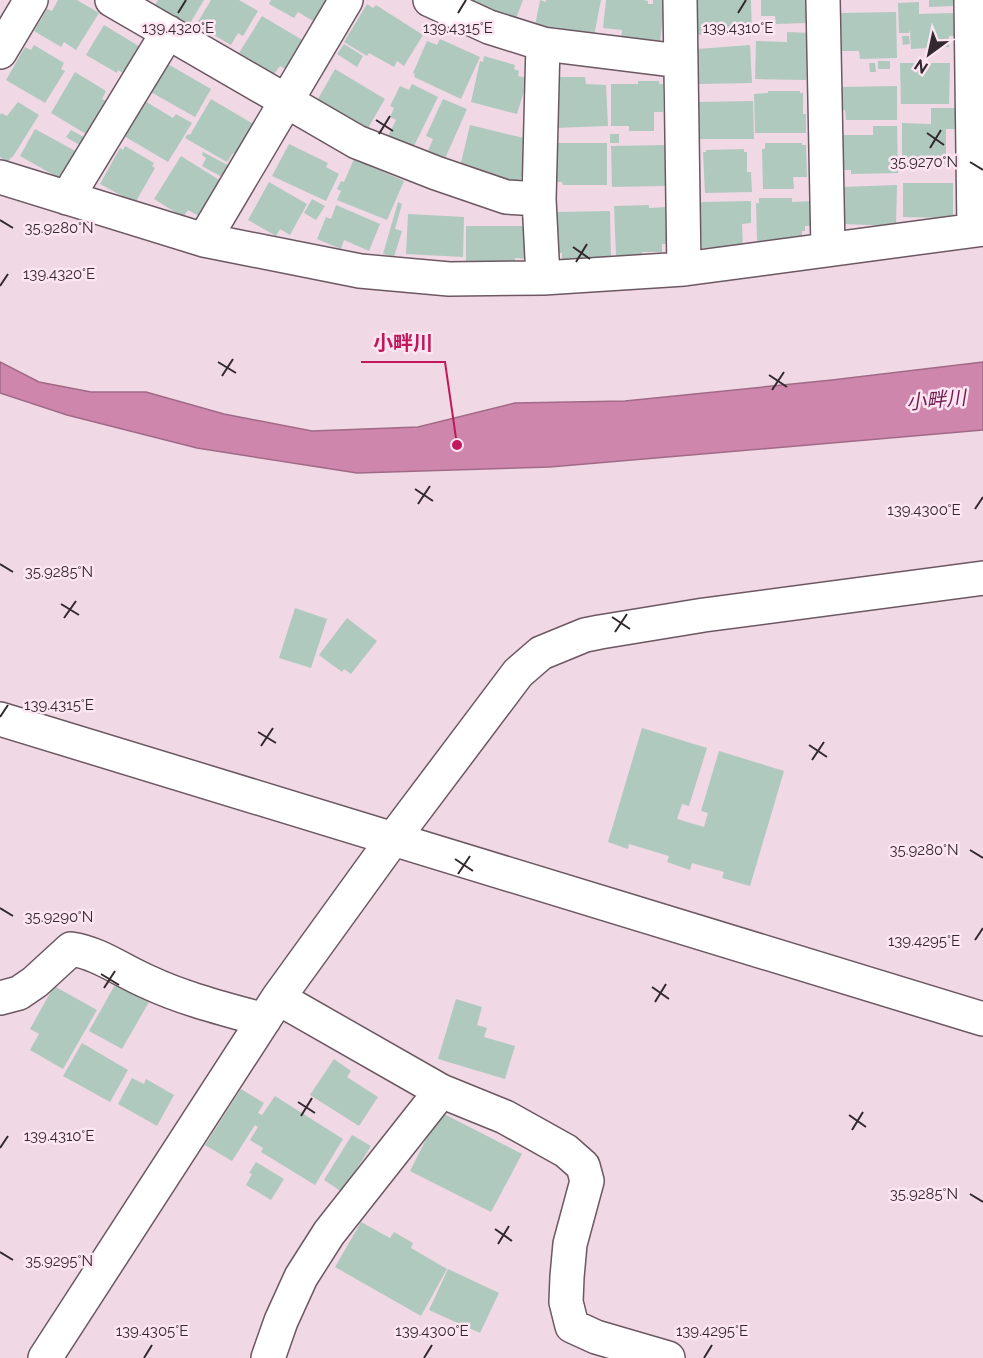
<svg xmlns="http://www.w3.org/2000/svg" width="983" height="1358" font-family="Raleway,'Noto Sans JP',sans-serif">
<style>
.water{fill:#cf86ad;stroke:#a06a87;stroke-width:1.5}
.building{fill:#b0c9bf}
.lines{fill:none;stroke-linecap:round;stroke-linejoin:round}
.minor-casing{stroke:#6c5862;stroke-width:36}
.minor{stroke:#fff;stroke-width:33}
.ticks{fill:none;stroke:#32292e;stroke-width:2}
.labels{text-anchor:middle;stroke-width:5;stroke-linejoin:round;paint-order:stroke}
.water-label{font-size:20px;font-style:italic;fill:#731d53;stroke:#fde5f1}
.ticks-label{font-size:15px;text-anchor:middle;fill:#32292e;stroke:#fde5f1;stroke-width:5;stroke-linejoin:round;paint-order:stroke}
.leader{fill:none;stroke:#c2185b;stroke-width:2}
.callout-dot{fill:#c2185b;stroke:#fde5f1;stroke-width:2}
.callout-label{font-size:20px;text-anchor:middle;font-weight:bold;fill:#c2185b;stroke:#fde5f1;stroke-width:5;stroke-linejoin:round;paint-order:stroke}
</style>
<rect width="100%" height="100%" fill="#f0d8e4"/>
<path class="water" d="M0,362L39,382L91,392H146L224,414L312,431L418,427L515,403L625,401L832,380L983,362V430L550,467L357,473L197,448L67,415L0,393Z"/>
<path class="building" d="M58,0H77L99,13L76,50L64,42L61,47L34,31L47,9L52,11Z
M158,0H204L189,25L155,5Z
M211,0H239L258,11L243,36L238,33L231,45L196,25Z
M271,0H326L313,21L298,12L294,18L269,4Z
M461,0H523L515,21Z
M540,0L546,2V0H601L594,36L554,27L553,30L535,26Z
M606,0H643L648,1V4H653V0H665L660,43L621,41L622,30L603,28Z
M694,0H751L752,34L695,35Z
M761,0H809V23L776,24L775,16H761Z
M929,0H953V6L929,7Z
M919,2V14L954,13V36H949V47L911,49L910,30L909,33H899L898,3Z
M367,4L373,8L376,5L423,35L404,66L397,61L394,67L369,53L367,56L344,42Z
M896,12L897,58L860,59L859,51H842L841,13Z
M262,16L304,41L287,70L280,66L274,74L239,53Z
M104,25L142,48L126,75L118,70L117,73L86,55Z
M787,32L811,33L810,42H807L806,80L755,79L756,41L787,42Z
M902,36H909L910,44L903,45Z
M440,39L480,57L461,99L414,77L415,74L413,73L427,41L437,45Z
M344,44L363,56L357,67L337,54Z
M34,45L64,63L61,69L65,71L45,103L6,80L25,47L31,50Z
M750,45L752,83L699,84L697,49Z
M484,56L515,65L514,69L519,71L518,76L528,78L517,114L471,102L480,61L483,62Z
M878,61H890V69H878Z
M166,63L211,89L195,117L149,91Z
M869,63H875L876,72H870Z
M900,63H950L949,104H901Z
M335,69L385,99L368,128L318,99Z
M75,72L106,91L102,99L111,104L91,137L51,113Z
M552,77H585L586,84L606,85L608,126L554,128Z
M638,81H659V84H663V112H654V131H629V126H611V84H638Z
M412,84L438,97L413,148L388,136L396,120L390,117L394,108L390,106L400,86L409,90Z
M897,86V120H846L845,110H840V87Z
M768,91H800V93H803V114H806V133H755L754,94L768,93Z
M211,99L255,125L237,155L233,153L227,162L185,138L188,134L190,135Z
M443,99L467,109L444,161L427,153L433,139L426,136Z
M145,101L173,118L176,114L192,123L168,162L124,136Z
M753,101L754,139H697L696,102Z
M18,102L39,115L12,158L11,157L8,162L0,157V115L1,113L7,116Z
M931,108H956V129H946V164H902V123L931,124Z
M470,125L524,138L522,150L528,154L519,185L460,167Z
M873,126H897L898,173L851,174V170H841L840,135H873Z
M35,129L81,154L69,175L63,172L59,178L20,156Z
M71,130L91,141L86,149L66,137Z
M610,134H619V143H610Z
M557,143H607V185H563L562,182H554V148H557Z
M765,143H802V145H806L807,177H793L794,189H763L762,149H765Z
M289,144L328,163L326,167L339,174L326,201L272,176Z
M665,145L666,186L612,187L611,146Z
M125,146L154,163L152,166L155,168L135,203L100,184L120,148L123,150Z
M744,149V152H747V172H751L752,192L705,193L703,152H706V150Z
M203,152L233,168L227,180L202,166L206,158L202,155Z
M181,156L221,181L199,216L188,210L183,217L154,199Z
M354,159L404,181L387,220L337,200L341,191L337,189L341,181L344,182Z
M269,182L307,204L290,235L280,229L276,236L248,220Z
M903,183H953V215H951L950,218L903,217Z
M897,185L896,226L843,224L842,187Z
M759,198H792V202L813,201V226H805V231H802V237H794L793,239L783,241L757,242L756,203H759Z
M312,199L325,206L316,220L304,213Z
M751,201V223L742,224L743,247L702,248L700,202Z
M398,202L402,204L395,229L402,231L394,257L383,254Z
M336,205L380,224L369,251L344,240L341,249L317,239L326,217L331,219Z
M649,205V208L667,207L668,244H662V252H642V256H616L614,206Z
M610,211L611,261L562,260V253H556V212Z
M408,214L464,217L463,257L406,254Z
M466,226H527V259L515,258V264H466Z
M295,608L327,619L311,668L279,658Z
M347,618L377,641L351,674L344,669L342,672L319,655Z
M642,728L707,748L689,806L682,804L677,819L704,827L708,813L701,811L719,751L784,771L750,886L722,878L724,872L692,863L690,870L667,862L669,856L629,844L628,849L608,842Z
M116,983L149,1002L122,1049L89,1031Z
M54,986L97,1010L63,1069L30,1050L39,1034L30,1029Z
M456,999L482,1007L477,1025L487,1028L484,1037L515,1046L505,1079L438,1059Z
M82,1043L128,1070L110,1102L63,1076Z
M334,1059L351,1071L347,1077L378,1097L359,1126L310,1095Z
M132,1078L144,1084L146,1079L174,1095L157,1126L118,1104Z
M241,1089L264,1103L258,1113L262,1115L275,1096L343,1139L315,1185L261,1152L263,1148L250,1140L258,1127L255,1125L232,1161L205,1145Z
M440,1112L522,1154L491,1212L410,1171Z
M352,1135L371,1146L342,1192L324,1180Z
M256,1162L284,1179L271,1200L246,1185L252,1174L249,1173Z
M361,1222L390,1238L394,1232L413,1243L411,1248L447,1269L421,1316L335,1267Z
M448,1269L499,1293L480,1333L429,1310Z"/>
<g class="lines">
<g class="minor-casing">
<path id="minor" d="M112,0L357,142L436,173L506,197L539,199
M430,0L489,27L543,44L680,61
M680,0L684,269
M823,0L828,249
M971,0L974,230
M0,52L31,0
M0,177L204,240L360,271L449,279L543,278L684,269L983,229
M67,198L168,32
M204,240L346,0
M543,278L539,199L543,44
M0,719L983,1019
M0,998L19,993L35,982L71,949C99,953 122,971 148,982C184,999 225,1009 264,1020
M278,998L441,1091L505,1117L566,1151L583,1166L587,1181L570,1244L567,1277L566,1302L572,1326L596,1337L668,1358
M45,1358L278,998L393,839L518,673L541,653L585,635L600,632L704,615L983,578
M268,1358L281,1321L301,1277L329,1233L441,1091"/>
</g>
<use href="#minor" class="minor"/>
</g>
<path class="ticks" d="M178,13L186,0M458,13L466,0M738,13L746,0M376,120L393,131M927,133L944,145M379,134L390,116M930,148L941,130M970,162L983,170M0,220L13,228M573,247L590,259M576,262L587,244M0,286L8,274M218,362L236,373M769,375L787,387M222,376L233,359M772,390L784,372M415,489L433,501M418,504L430,486M975,509L983,497M0,564L13,572M61,604L79,615M612,617L630,629M64,618L76,601M615,632L627,614M0,717L8,705M258,732L276,743M809,745L827,757M261,746L273,728M812,760L824,742M970,850L983,858M455,859L473,871M458,874L470,856M0,908L13,916M975,940L983,928M101,974L119,985M652,987L669,999M104,988L115,971M655,1002L666,984M298,1102L315,1113M849,1115L866,1127M301,1116L312,1098M852,1130L863,1112M0,1148L8,1136M970,1194L983,1202M495,1229L512,1241M498,1244L509,1226M0,1252L13,1260M144,1358L152,1345M424,1358L432,1345M704,1358L712,1345"/>
<g class="labels">
<g class="water-label">
<text transform="translate(936 400) rotate(-5)" y="7">小畔川</text>
</g>
</g>
<g class="ticks-label">
<text x="178" y="33">139.4320°E</text>
<text x="458" y="33">139.4315°E</text>
<text x="738" y="33">139.4310°E</text>
<text x="924" y="167">35.9270°N</text>
<text x="59" y="233">35.9280°N</text>
<text x="59" y="279">139.4320°E</text>
<text x="924" y="515">139.4300°E</text>
<text x="59" y="577">35.9285°N</text>
<text x="59" y="710">139.4315°E</text>
<text x="924" y="855">35.9280°N</text>
<text x="59" y="922">35.9290°N</text>
<text x="924" y="946">139.4295°E</text>
<text x="59" y="1141">139.4310°E</text>
<text x="924" y="1199">35.9285°N</text>
<text x="59" y="1266">35.9295°N</text>
<text x="152" y="1336">139.4305°E</text>
<text x="432" y="1336">139.4300°E</text>
<text x="712" y="1336">139.4295°E</text>
</g>
<path class="leader" d="M457 445L445 362H361"/>
<circle class="callout-dot" cx="457" cy="445" r="6"/>
<g class="callout-label">
<text x="403" y="350">小畔川</text>
</g>
<g transform="translate(929 54) rotate(213)" stroke="#fde5f1" stroke-width="4.5" paint-order="stroke">
<path d="M0-4.5L10 22L0 15L-10 22Z" fill="#32292e"/>
<text y="-9" font-size="16" font-weight="bold" text-anchor="middle" fill="#32292e">N</text>
</g>
</svg>
